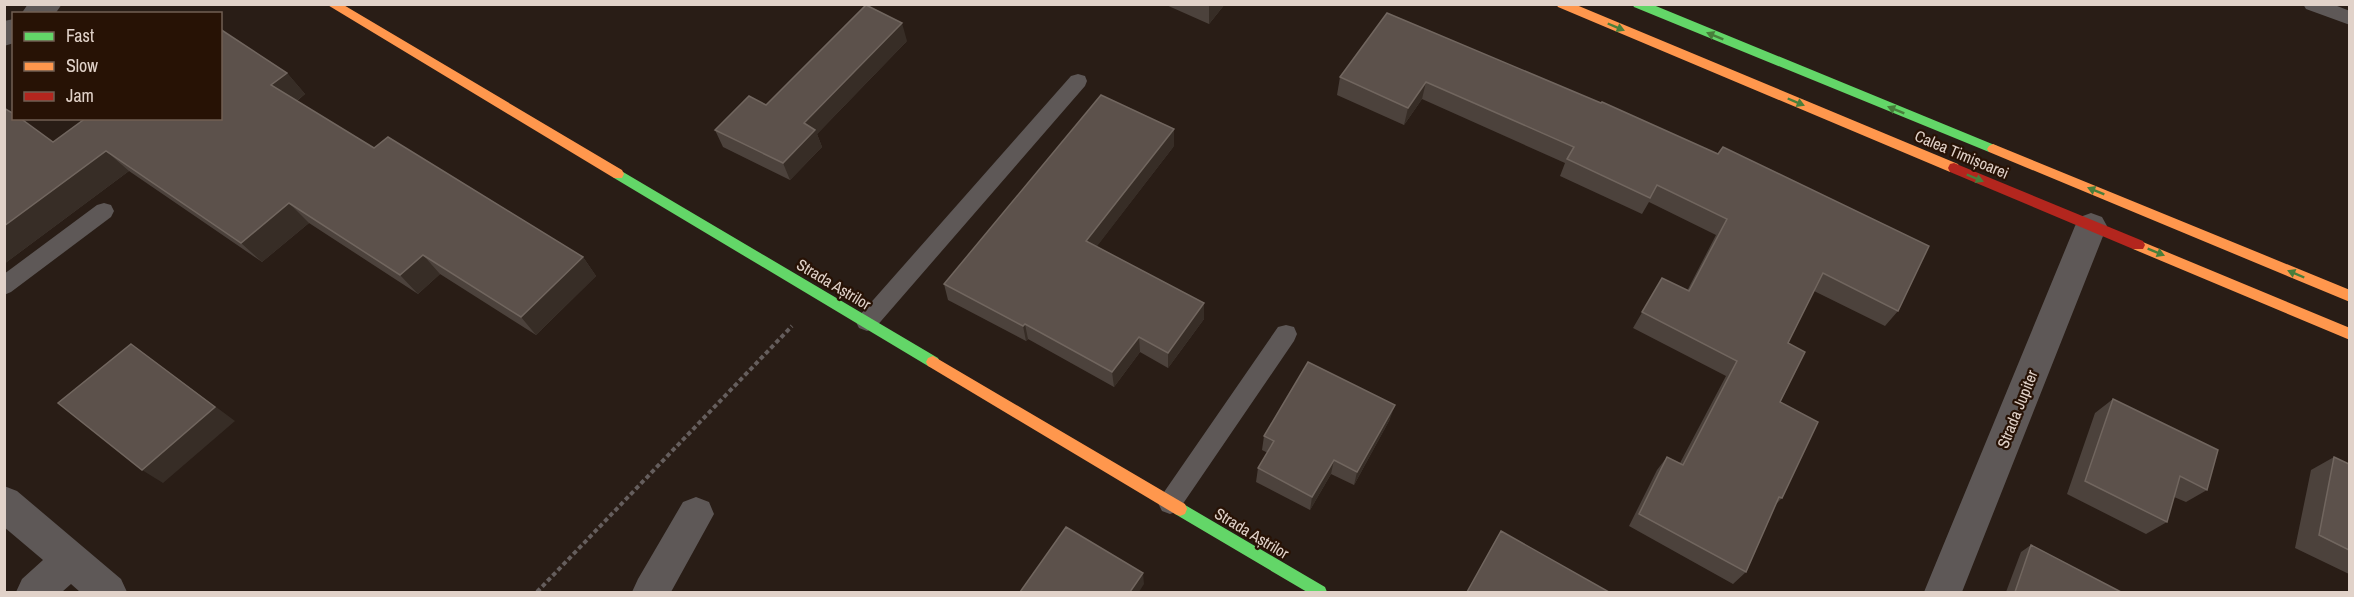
<svg xmlns="http://www.w3.org/2000/svg" width="2354" height="597" font-family="'Archivo Narrow',sans-serif">
<style>
.lines{fill:none;stroke-linecap:round;stroke-linejoin:round}
.path{stroke:#655e5d;stroke-width:4;stroke-dasharray:4.5 3;stroke-linecap:butt}
.lane{fill:#5e5857;fill-rule:evenodd}
.street{fill:#5e5857;fill-rule:evenodd}
.fast{fill:#63d668;fill-rule:evenodd}
.slow{fill:#ff974d;fill-rule:evenodd}
.jam{fill:#b3261e;fill-rule:evenodd}
.wall{fill:#4c423c}
.shaded-wall{fill:#372d26}
.building{fill:#5c514b;stroke:#71665f;stroke-width:1.5}
.oneway{fill:#487e3b}
.labels{text-anchor:middle;stroke-width:4.5;stroke-linejoin:round;paint-order:stroke}
.street-label{font-size:16px;fill:#e1d2c9;stroke:#271205}
</style>
<rect width="100%" height="100%" fill="#291d16"/>
<g class="lines">
<path class="path" d="M537,592L792,326"/>
<path class="lane" d="M2303,4H2332L2350,11V25L2306,9Z
M1078,74L1085,76L1087,81L1085,86L875,328L867,331L859,328L856,322L859,316L1071,76Z
M104,203L111,205L114,211L111,217L11,292L4,295V274L97,205Z
M1286,325L1294,327L1297,334L1294,341L1178,511L1170,514L1162,511L1158,503L1162,495L1278,327Z"/>
<path class="street" d="M28,4H62L55,14H21Z
M14,19V43L4,46V21Z
M2091,213L2102,217L2107,226L1962,592H1924L2075,226L2080,217Z
M4,486L17,491L121,579L127,592H80L71,584L62,592H16L22,579L43,560L4,527Z
M696,497L709,502L714,514L671,592H632L638,579L683,502Z"/>
<path class="fast" d="M1632,4H1651L1997,146L1999,149L1997,152H1989L1634,7Z
M618,169L938,358L940,362L938,366L933,368L928,366L614,178L612,174Z
M1180,502L1325,587L1327,592H1307L1175,514L1173,509L1175,504Z"/>
<path class="slow" d="M326,4H342L622,170L624,174L622,178H614Z
M1556,4H1574L1958,164L1960,168L1958,172H1950L1558,7Z
M1993,144L2350,290V302L1989,152L1987,149L1989,146Z
M2138,240L2350,328V340L2133,249L2131,245L2133,241Z
M933,356L1185,504L1187,509L1185,514L1180,516L1175,514L928,366L926,362L928,358Z"/>
<path class="jam" d="M1954,163L2143,241L2145,245L2143,249H2133L1950,172L1948,168L1950,164Z"/>
</g>
<path class="wall" d="M1164,4H1225L1209,24Z
M1387,13L1898,311L1885,326L1814,291L1788,343L1780,402L1782,498L1775,505L1746,572L1733,584L1629,526L1657,470L1667,457L1680,463L1726,376L1633,328L1662,278L1687,291L1716,235L1649,202L1642,214L1560,176L1565,163L1422,99L1404,125L1337,95L1340,77Z
M907,41L817,134L822,147L790,180L723,147L715,130Z
M287,73L305,94L297,101L374,148L583,257L596,276L536,335L440,274L418,294L309,223L262,262L129,171L4,264V108L53,142Z
M1174,146L1096,247L1204,319L1168,368L1140,352L1114,387L1028,339L1026,341L948,300L944,284Z
M2113,399L2207,490L2186,502L2174,497L2167,522L2146,534L2067,494L2095,413Z
M1390,419L1354,485L1331,474L1310,510L1256,482L1258,468L1268,453L1262,450L1264,436Z
M2334,457L2349,464V574L2295,548L2311,470Z
M2031,545L2121,592H2006L2021,552Z"/>
<path class="shaded-wall" d="M1210,4H1225L1209,24V6Z
M902,23L907,41L817,134L822,147L790,180L783,163L804,123Z
M287,73L305,94L290,106L271,85Z
M1426,82L1422,99L1404,125L1408,108Z
M1174,129V146L1088,258L1086,241Z
M106,151L129,171L4,264V226Z
M289,203L309,223L262,262L241,243Z
M423,255L440,274L418,294L400,275Z
M583,257L596,276L536,335L521,317Z
M1204,303V319L1168,368V353Z
M1025,324L1028,339L1026,341L1023,326Z
M1139,337L1140,352L1114,387L1112,372Z
M131,344L235,421L163,483L142,470Z
M1395,405L1390,419L1354,485L1357,472Z
M1334,460L1331,474L1310,510L1312,497Z
M1143,573L1144,584L1139,592H1130Z"/>
<path class="building" d="M866,5L902,23L804,123L815,130L783,163L715,130L749,96L766,105Z
M1387,13L1601,103L1602,102L1718,154L1723,147L1929,246L1898,311L1823,273L1788,343L1805,352L1780,402L1818,422L1782,498L1779,497L1746,572L1639,514L1667,457L1683,465L1737,361L1642,312L1662,278L1689,291L1727,219L1657,185L1650,198L1567,159L1574,147L1426,82L1408,108L1340,77Z
M220,29L287,73L271,85L374,148L388,137L583,257L521,317L423,255L400,275L289,203L241,243L106,151L4,226V108L14,114V118H20L53,142L86,118H220Z
M1101,95L1174,129L1086,241L1204,303L1168,353L1139,337L1112,372L1025,324L1023,326L944,284Z
M131,344L215,407L142,470L58,403Z
M1308,362L1395,405L1357,472L1334,460L1312,497L1258,468L1274,441L1264,436Z
M2113,399L2218,450L2207,490L2180,476L2167,522L2085,481Z
M2334,457L2349,464V550L2319,535Z
M1066,527L1143,573L1130,592H1020Z
M1501,531L1609,592H1467Z
M2031,545L2121,592H2015Z"/>
<defs><path id="oneway-solid" d="M-6-.8H1V-3.2L6.5 0L1 3.2V.8H-6Z" transform="scale(1.5)"/></defs>
<g class="oneway">
<use href="#oneway-solid" transform="translate(1616 27) rotate(23)"/>
<use href="#oneway-solid" transform="translate(1715 36) rotate(-158)"/>
<use href="#oneway-solid" transform="translate(1796 102) rotate(23)"/>
<use href="#oneway-solid" transform="translate(1896 110) rotate(-158)"/>
<use href="#oneway-solid" transform="translate(1975 178) rotate(23)"/>
<use href="#oneway-solid" transform="translate(2096 191) rotate(-158)"/>
<use href="#oneway-solid" transform="translate(2156 252) rotate(22)"/>
<use href="#oneway-solid" transform="translate(2296 274) rotate(-157)"/>
</g>
<g class="labels">
<g class="street-label">
<text transform="translate(1962 154) rotate(23)" y="6">Calea Timișoarei</text>
<text transform="translate(834 284) rotate(31)" y="6">Strada Aștrilor</text>
<text transform="translate(2017 409) rotate(-68)" y="6">Strada Jupiter</text>
<text transform="translate(1252 533) rotate(31)" y="6">Strada Aștrilor</text>
</g>
</g>
<rect width="2354" height="597" fill="none" stroke="#e1d2c9" stroke-width="12"/>
<rect x="12" y="12" width="210" height="108" fill="#271205" stroke="#715f53" stroke-width="1.5"/>
<rect x="24" y="32" width="30" height="9" fill="#63d668" stroke="#715f53" stroke-width="1.5"/>
<text x="66" y="42" font-size="18" fill="#e1d2c9">Fast</text>
<rect x="24" y="62" width="30" height="9" fill="#ff974d" stroke="#715f53" stroke-width="1.5"/>
<text x="66" y="72" font-size="18" fill="#e1d2c9">Slow</text>
<rect x="24" y="92" width="30" height="9" fill="#b3261e" stroke="#715f53" stroke-width="1.5"/>
<text x="66" y="102" font-size="18" fill="#e1d2c9">Jam</text>
</svg>
